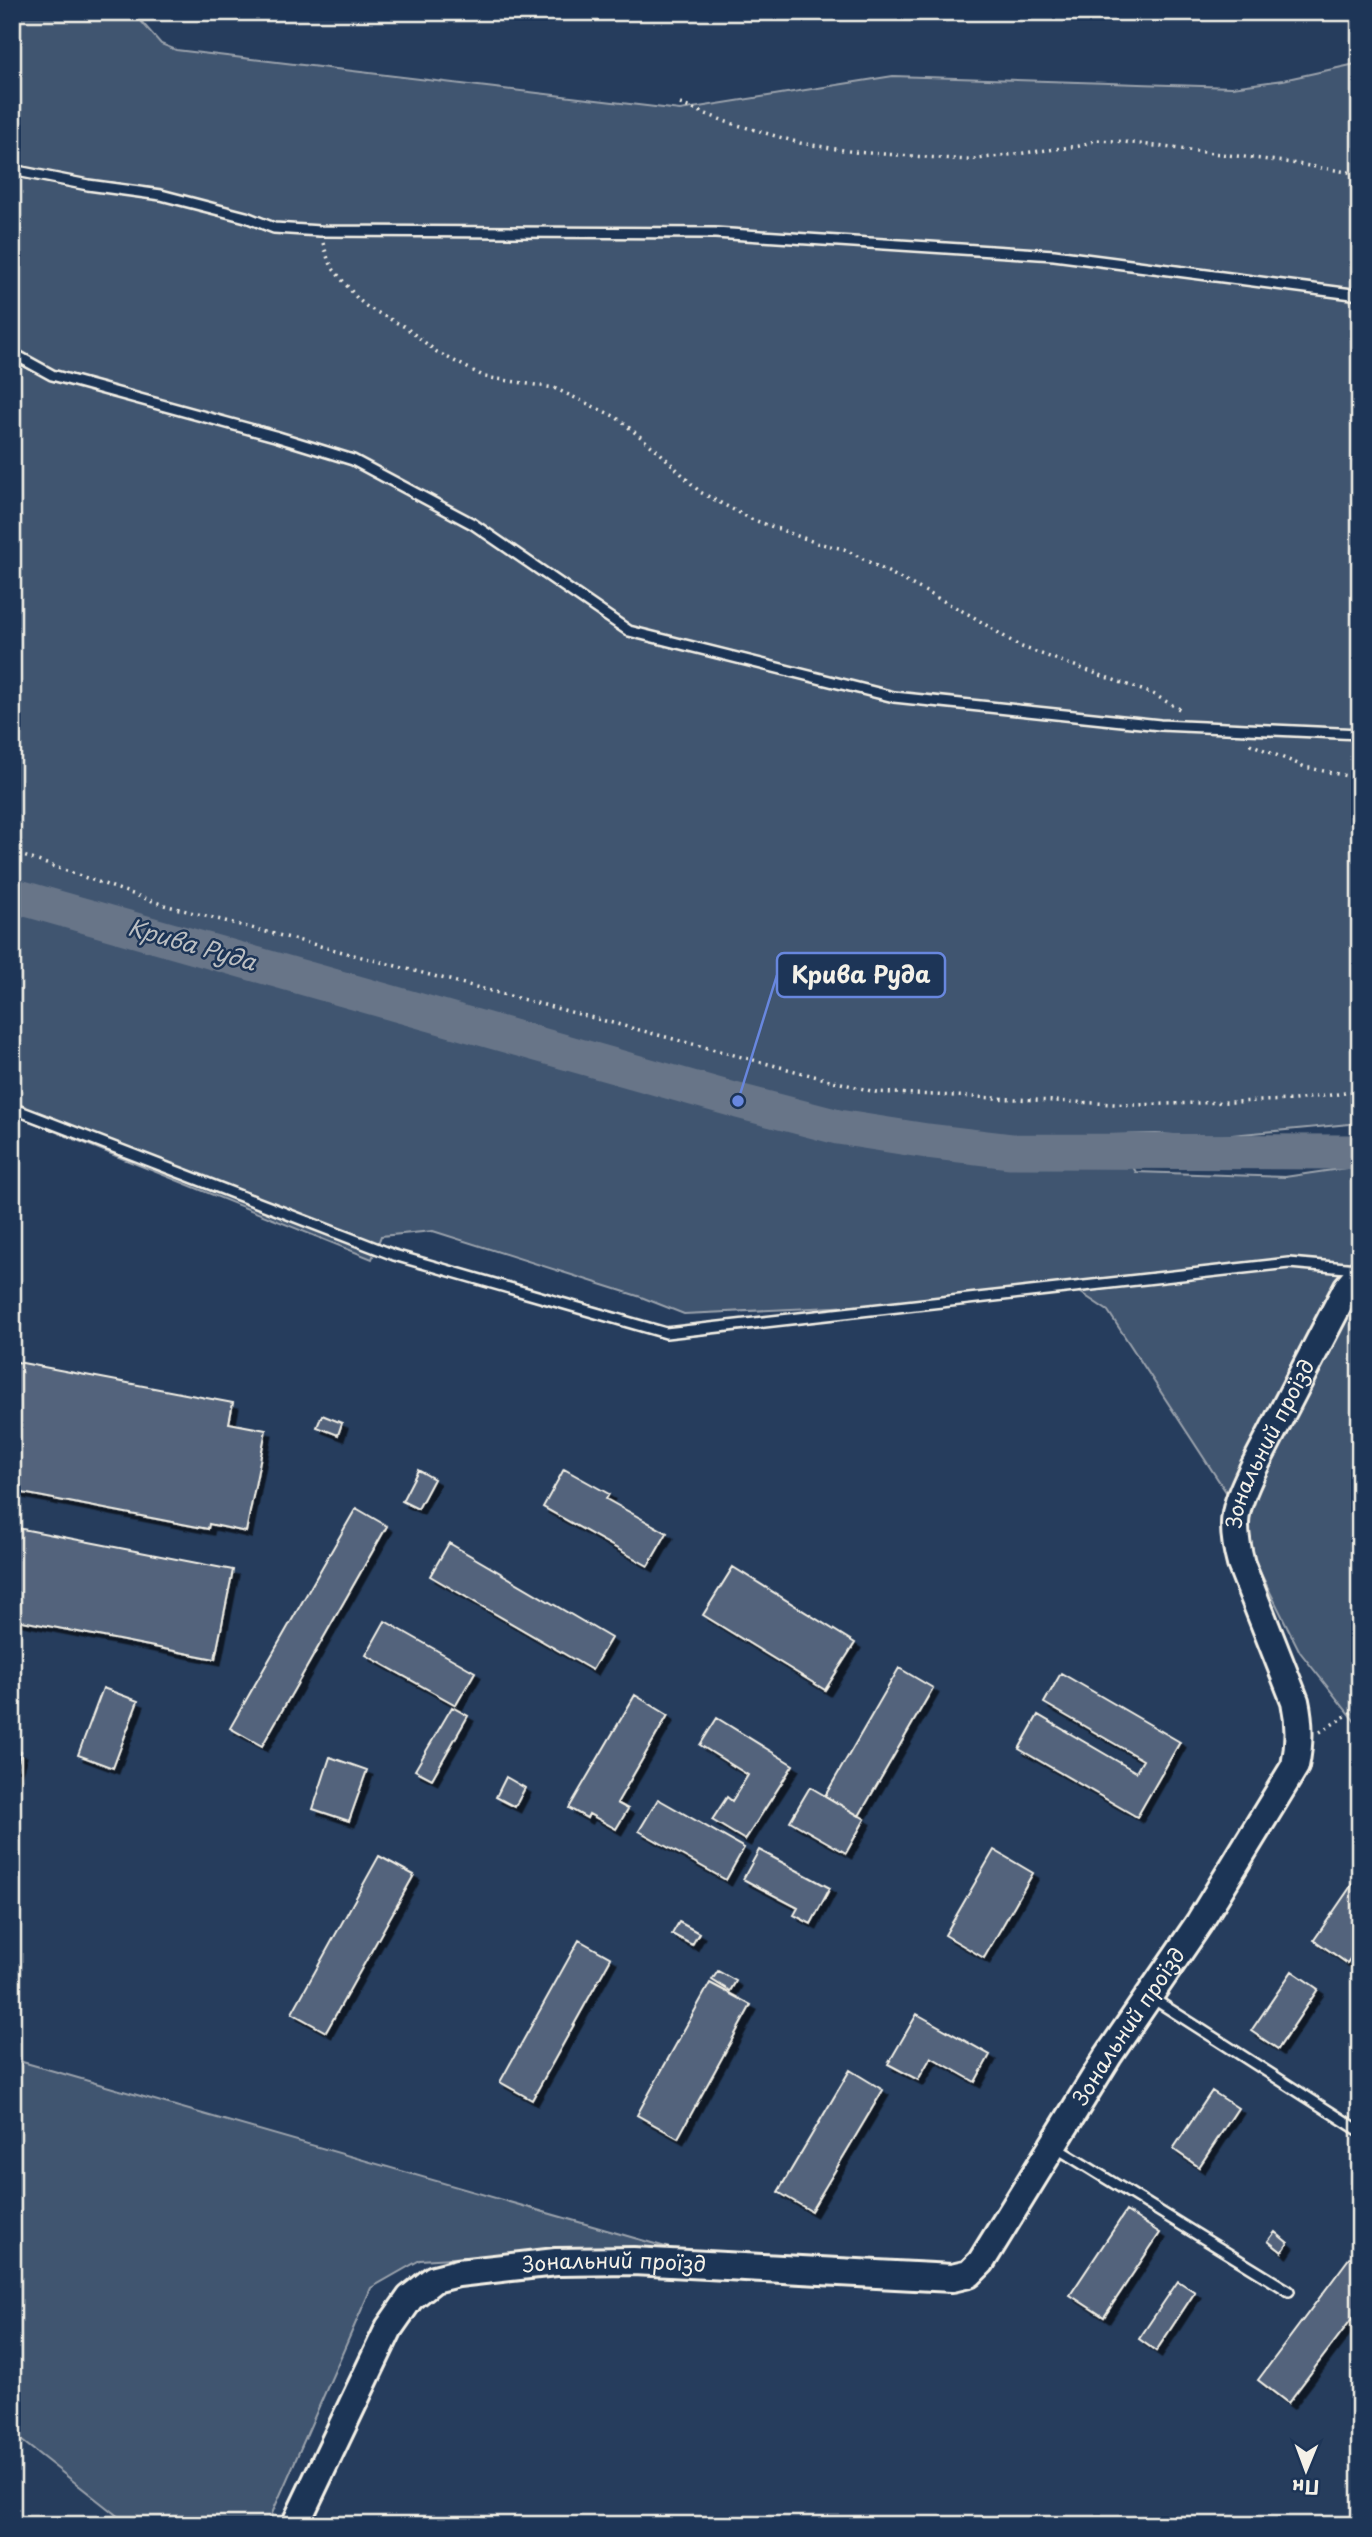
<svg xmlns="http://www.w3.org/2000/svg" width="1372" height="2537" font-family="'Playpen Sans',sans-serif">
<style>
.green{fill:#40546f;stroke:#9aa2ac;stroke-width:2}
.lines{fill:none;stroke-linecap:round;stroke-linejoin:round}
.river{stroke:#677588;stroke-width:35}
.building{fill:#52647b;stroke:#f4f1e8;stroke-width:2;filter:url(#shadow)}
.lane-casing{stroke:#f4f1e8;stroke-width:14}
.secondary-casing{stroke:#f4f1e8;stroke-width:32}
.path{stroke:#f4f1e8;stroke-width:3.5;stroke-dasharray:2 5;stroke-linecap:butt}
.lane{stroke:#1d3557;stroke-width:9}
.secondary{stroke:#1d3557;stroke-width:26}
.labels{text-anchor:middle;stroke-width:5;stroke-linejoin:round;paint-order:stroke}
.street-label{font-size:21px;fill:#f4f1e8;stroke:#1d3557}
.water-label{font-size:23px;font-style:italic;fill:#bcbfc2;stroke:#1d3557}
.leader{fill:none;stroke:#6887de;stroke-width:2.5}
.callout-dot{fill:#6887de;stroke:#1d3557;stroke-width:2.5}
.callout{fill:#1d3557;stroke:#6887de;stroke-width:2.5}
.callout-label{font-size:23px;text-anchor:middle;font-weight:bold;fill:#f4f1e8}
</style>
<defs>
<filter id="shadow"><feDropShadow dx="5.5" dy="5.5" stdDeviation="0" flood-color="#0009"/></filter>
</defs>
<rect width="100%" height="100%" fill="#263d5d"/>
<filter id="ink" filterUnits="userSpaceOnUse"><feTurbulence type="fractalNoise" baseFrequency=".0143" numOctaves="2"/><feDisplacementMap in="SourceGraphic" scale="14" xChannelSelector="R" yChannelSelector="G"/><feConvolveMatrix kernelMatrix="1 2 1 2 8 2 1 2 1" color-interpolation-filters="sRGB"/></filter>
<g filter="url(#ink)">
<path class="green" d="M12,12H133L161,44L176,50L680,110L893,76L1232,87L1283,80L1360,63V1123L1210,1137L1156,1134L1113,1135L1136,1172L1285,1177L1360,1166V1728L1300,1652L1254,1560L1245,1521L1108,1311L1066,1283L876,1305L684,1314L641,1297L433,1231L381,1236L372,1259L12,1114Z
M12,2059L690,2254L553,2252L420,2260L371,2288L267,2525H129L12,2433Z"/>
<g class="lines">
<path class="river" d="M12,895L738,1101L838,1127L927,1141L1011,1151L1360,1152"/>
</g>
<path class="building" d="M12,1361L233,1403L229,1423L266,1430L246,1532L209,1524L208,1529L12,1491Z
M322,1415L342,1423L338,1435L317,1427Z
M564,1469L609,1494L606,1499L667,1533L648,1566L543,1507Z
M418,1470L434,1479L418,1509L402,1501Z
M356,1508L387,1526L262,1746L230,1728Z
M12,1527L233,1570L215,1659L12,1619Z
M449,1543L611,1638L592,1670L430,1576Z
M733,1567L855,1643L825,1690L703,1615Z
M385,1621L475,1672L456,1705L366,1655Z
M899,1668L933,1688L859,1816L825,1796Z
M1061,1673L1180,1742L1137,1817L1019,1749L1038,1715L1136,1772L1143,1760L1044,1703Z
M103,1688L138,1701L113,1768L78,1755Z
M635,1695L668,1715L617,1803L628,1809L616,1829L589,1814L587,1818L569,1808Z
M452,1707L468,1716L432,1779L415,1770Z
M717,1718L793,1765L745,1840L712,1820L727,1797L732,1801L748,1775L700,1745Z
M12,1750L21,1752L12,1781Z
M330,1757L367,1770L349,1821L313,1809Z
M506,1777L525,1788L515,1807L496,1797Z
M810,1787L865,1819L846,1853L790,1821Z
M658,1799L744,1848L726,1880L639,1831Z
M759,1850L830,1888L811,1924L794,1915L798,1908L743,1879Z
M994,1850L1033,1873L984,1958L945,1935Z
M379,1856L414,1875L326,2032L292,2013Z
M1360,1873V1945L1347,1963L1314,1940Z
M679,1922L699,1933L692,1945L672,1934Z
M579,1940L611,1958L532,2100L500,2082Z
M718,1971L736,1981L730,1991L712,1980Z
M1292,1971L1318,1989L1278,2049L1251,2031Z
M710,1983L751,2005L678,2138L637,2115Z
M917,2014L990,2055L975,2082L931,2057L918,2080L888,2064Z
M850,2070L883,2090L811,2211L778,2192Z
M1212,2091L1238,2108L1199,2167L1173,2149Z
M1126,2211L1160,2233L1104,2317L1070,2295Z
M1275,2232L1288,2243L1282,2252L1268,2241Z
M1350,2257L1360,2264V2308L1288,2403L1258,2380Z
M1178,2281L1195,2292L1156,2351L1139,2339Z"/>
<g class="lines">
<g class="lane-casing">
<path id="lane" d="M12,170L88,185L161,195L246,217L274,228L320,231L715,233L1054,255L1360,295
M12,353L52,375L275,436L353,460L473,524L629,631L894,697L1160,725L1360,734
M12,1108L394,1255L666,1333L1289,1263L1358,1269
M1152,1998L1360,2131
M1055,2147L1289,2291"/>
</g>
<g class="secondary-casing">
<g id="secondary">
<path id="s1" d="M295,2525L389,2328L410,2298L434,2279L458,2273L556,2262L633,2261L952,2278L969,2274L981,2262L1108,2056L1199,1923L1295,1766C1300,1743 1300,1724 1295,1701L1241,1564C1230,1523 1234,1509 1252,1471L1347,1288L1360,1273"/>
</g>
</g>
<path class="path" d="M680,104L727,122L800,143L855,152L968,160L1079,146L1097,140L1116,141L1285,162L1360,174
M323,243L328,259L334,270L357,298L367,307L405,327L437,352L485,377L554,388L616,417L659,452L700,492L751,519L817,543L844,549L972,616L1019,646L1153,694L1183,711
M1250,744L1305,767L1347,776L1360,782
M12,852L164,905L875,1092L1134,1105L1294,1100L1360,1091
M1320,1732L1360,1707"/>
<use href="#lane" class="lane"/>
<use href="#secondary" class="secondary"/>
</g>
</g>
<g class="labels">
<g class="street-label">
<text dy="7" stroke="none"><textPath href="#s1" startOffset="1768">Зональний проїзд</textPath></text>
<text dy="7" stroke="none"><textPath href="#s1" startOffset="1118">Зональний проїзд</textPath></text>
<text dy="7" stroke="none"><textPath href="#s1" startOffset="467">Зональний проїзд</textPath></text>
</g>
<g class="water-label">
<text transform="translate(192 945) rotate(16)" y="8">Крива Руда</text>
</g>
</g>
<path class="leader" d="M738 1101L777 975"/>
<circle class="callout-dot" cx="738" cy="1101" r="7"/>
<rect class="callout" x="777" y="953" width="168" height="44" rx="7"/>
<g class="callout-label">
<text x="861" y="983">Крива Руда</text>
</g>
<rect width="1372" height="2537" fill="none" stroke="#1d3557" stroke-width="42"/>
<rect x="21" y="21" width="1330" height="2495" fill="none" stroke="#f4f1e8" stroke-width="2.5" filter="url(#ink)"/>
<g transform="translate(1306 2470) rotate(181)" stroke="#1d3557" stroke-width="5" paint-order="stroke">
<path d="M0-5L12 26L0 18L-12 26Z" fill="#f4f1e8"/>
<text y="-10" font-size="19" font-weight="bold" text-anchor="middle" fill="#f4f1e8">Пн</text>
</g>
</svg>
